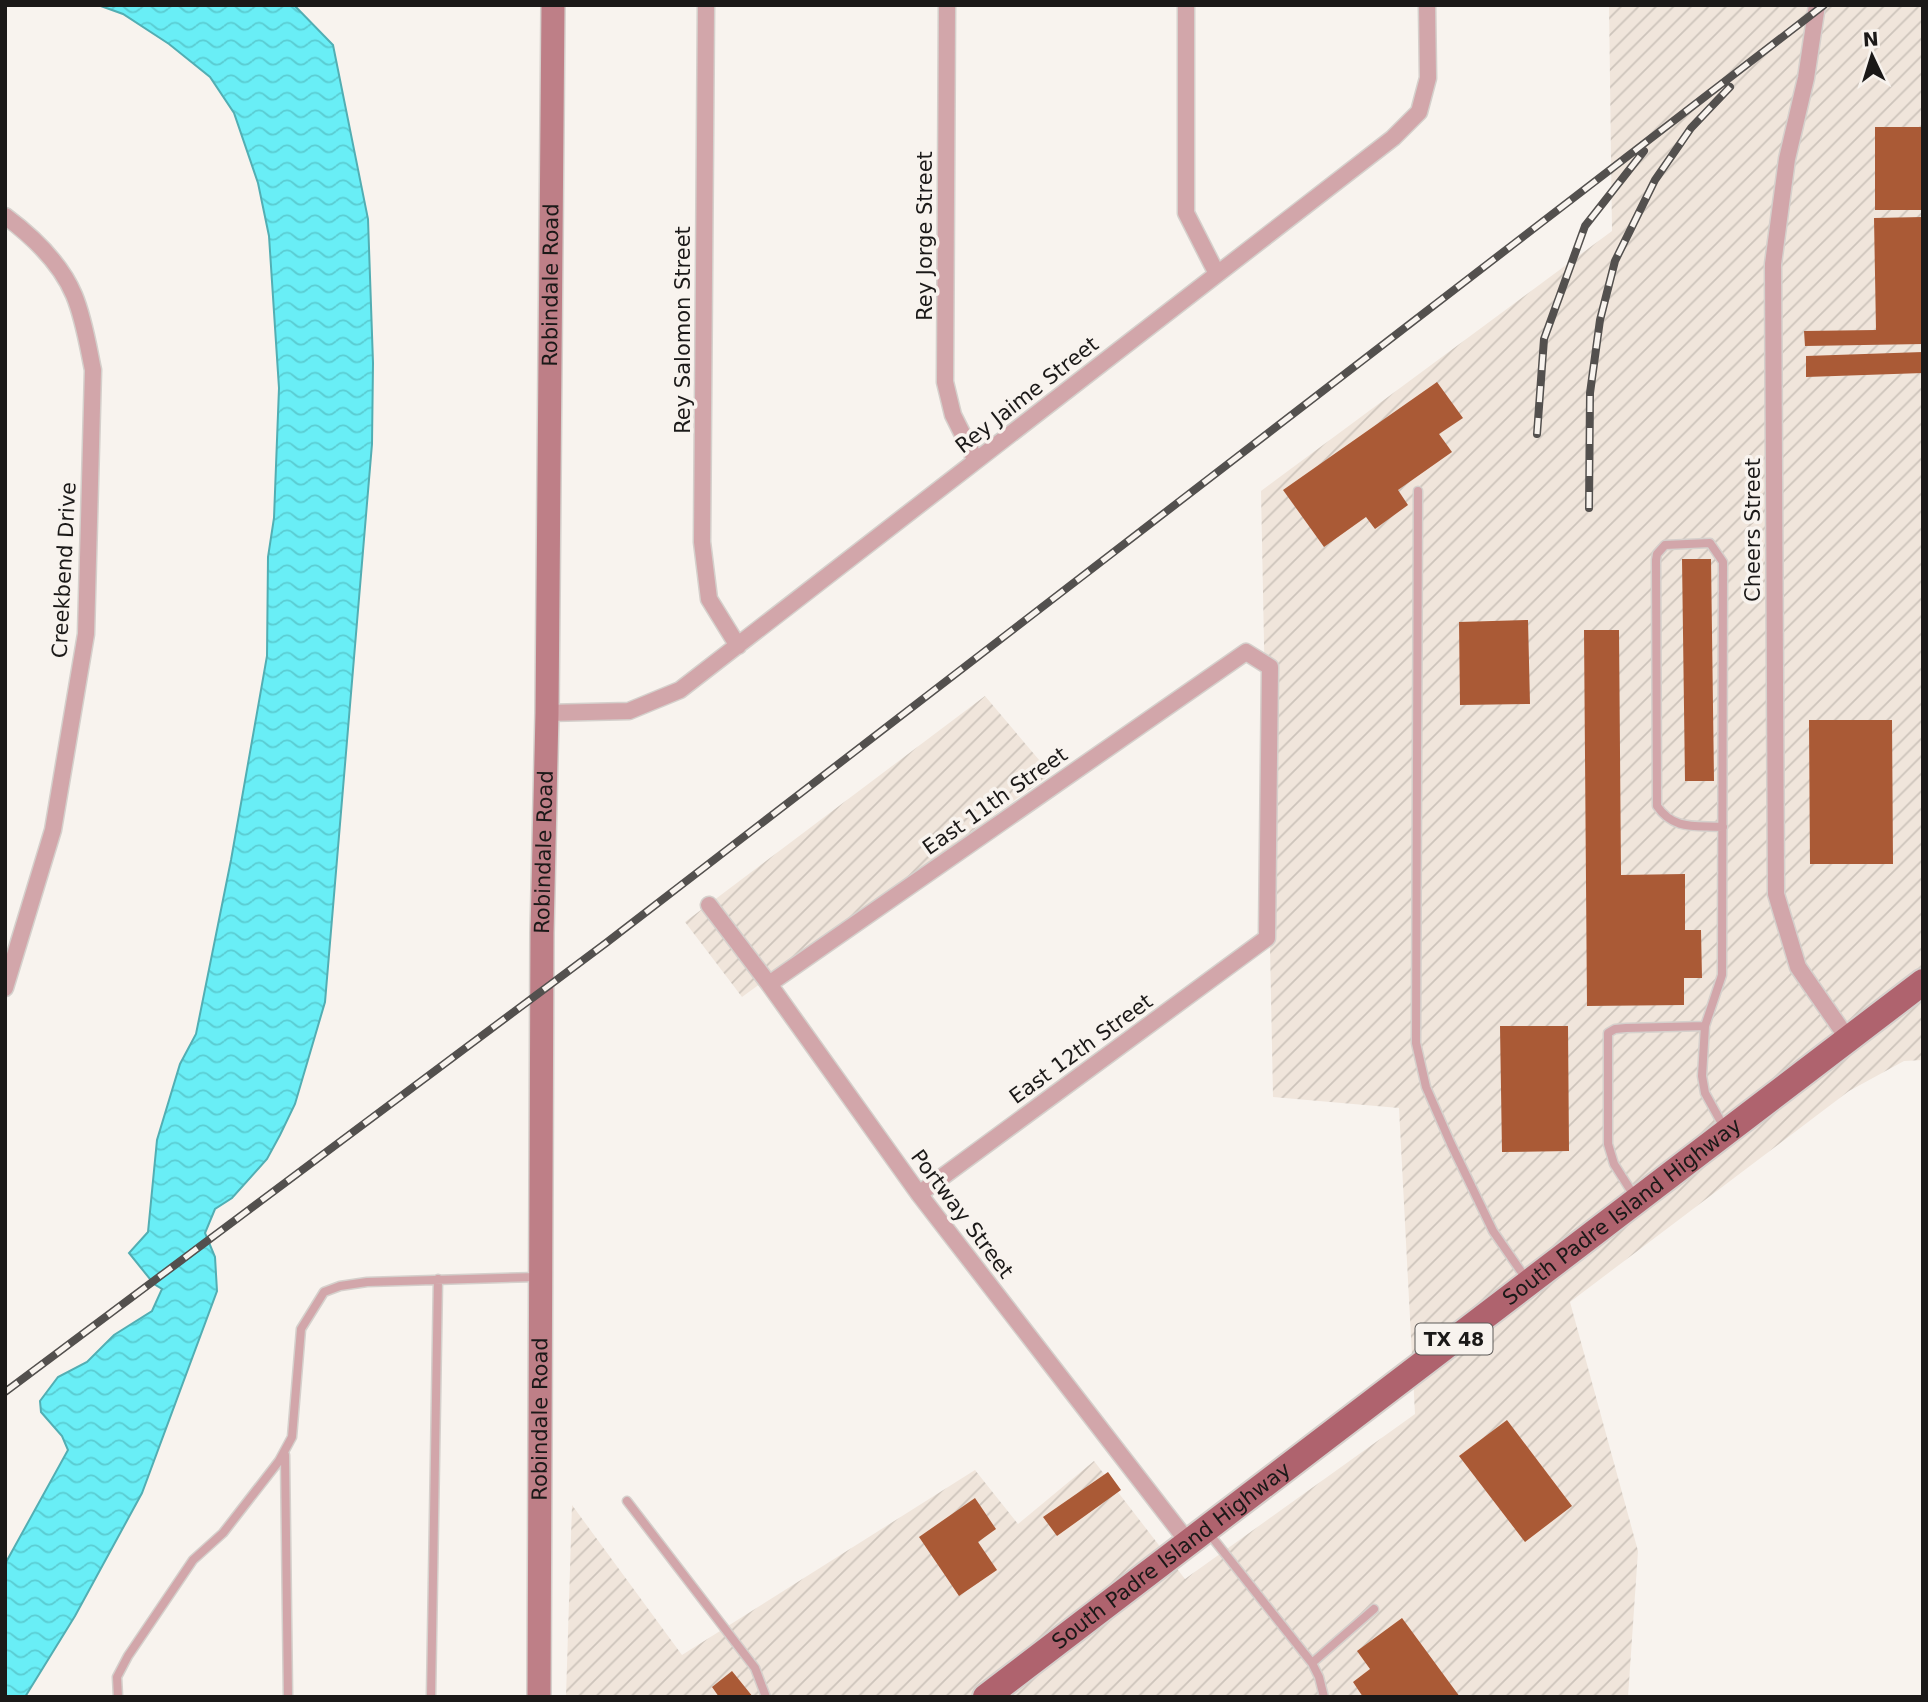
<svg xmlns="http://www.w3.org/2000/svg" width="1928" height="1702" font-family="'DejaVu Sans',sans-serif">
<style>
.industrial{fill:url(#industrial-furrows)}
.water{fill:url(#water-waves);stroke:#52aeb3;stroke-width:2}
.building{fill:#aa5a36}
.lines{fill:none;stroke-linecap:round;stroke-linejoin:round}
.lane-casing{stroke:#d5d0cc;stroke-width:11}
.street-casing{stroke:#d5d0cc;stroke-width:19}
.secondary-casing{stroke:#d5d0cc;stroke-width:26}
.primary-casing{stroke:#d5d0cc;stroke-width:30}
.lane{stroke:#d2a6aa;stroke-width:8}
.street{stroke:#d2a6aa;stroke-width:16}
.secondary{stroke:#be7f87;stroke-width:23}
.primary{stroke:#af636e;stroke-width:26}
.rail-casing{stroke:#53504e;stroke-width:8}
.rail{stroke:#f8f3ee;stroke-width:5;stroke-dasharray:16;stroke-linecap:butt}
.labels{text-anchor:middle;stroke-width:7;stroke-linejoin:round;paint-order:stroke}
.shield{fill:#f8f3ee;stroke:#5d5a58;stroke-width:2}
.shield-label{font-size:19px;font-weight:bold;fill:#1b1918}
.street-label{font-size:21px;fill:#1b1918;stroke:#f8f3ee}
</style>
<defs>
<pattern id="industrial-furrows" width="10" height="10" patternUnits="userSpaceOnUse" patternTransform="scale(1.75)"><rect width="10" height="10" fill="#f0e5db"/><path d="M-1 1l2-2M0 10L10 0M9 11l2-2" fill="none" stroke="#cdc4bb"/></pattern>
<pattern id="water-waves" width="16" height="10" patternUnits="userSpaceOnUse" patternTransform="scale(1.75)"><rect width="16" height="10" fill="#69eef6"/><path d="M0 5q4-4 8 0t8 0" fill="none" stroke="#5accd2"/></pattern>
</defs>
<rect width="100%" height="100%" fill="#f8f3ee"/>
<path class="industrial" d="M1609,5H1923V1060L1904,1061L1849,1091L1570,1302L1638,1551L1628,1697H566L572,1505L682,1655L975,1470L1018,1524L1094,1461L1185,1579L1415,1414L1399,1108L1273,1097L1261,491L1612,231Z
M985,696L1051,774L742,997L685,922Z"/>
<path class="water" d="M98,5H294L333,45L368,219L373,363L372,444L325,1002L295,1104L280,1135L267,1159L232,1198L215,1209L205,1233L215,1257L217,1291L142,1493L75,1616L25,1697H5V1564L68,1450L62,1436L41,1412L40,1401L58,1377L87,1362L114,1335L152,1311L162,1289L154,1284L129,1253L148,1232L157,1140L180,1064L196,1034L231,860L267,656L268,557L274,518L279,388L269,236L258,183L234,113L210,77L169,44L123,14Z"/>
<path class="building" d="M1875,127H1923V210H1875Z
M1923,217V344L1805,346L1804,331L1876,330L1874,218Z
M1923,352V373L1806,377V356Z
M1437,382L1463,418L1439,434L1452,452L1398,490L1408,505L1375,529L1366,517L1324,547L1283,490Z
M1682,559H1711L1714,781H1685Z
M1528,620L1530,704L1460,705L1459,622Z
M1584,630H1619L1621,875L1685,874V930H1701L1702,978H1684V1005L1587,1006Z
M1809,720H1892L1893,864H1810Z
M1500,1026H1568L1569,1151L1502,1152Z
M1507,1420L1572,1506L1525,1542L1459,1456Z
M1108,1472L1121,1490L1057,1536L1043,1517Z
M975,1498L996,1529L978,1542L997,1570L959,1596L919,1537Z
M1402,1618L1460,1697H1363L1353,1682L1370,1669L1357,1651Z
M732,1671L753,1697H719L712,1687Z"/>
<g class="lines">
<g class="lane-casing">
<path id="lane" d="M1418,491L1416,1043L1426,1087L1451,1144L1493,1231L1527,1280
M1723,827C1696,825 1674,831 1657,806L1656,560L1657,554L1665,545L1710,543L1723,562L1722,975L1705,1026L1702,1076L1705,1093L1725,1129
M1635,1197L1614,1164L1608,1144V1033L1615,1029L1626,1028L1705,1026
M285,1455L288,1697
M627,1501L755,1668L766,1697
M1207,1531L1312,1663L1319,1677L1324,1697
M1312,1663L1374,1609
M118,1697L117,1677L128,1656L193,1560L223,1533L279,1461L292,1437L301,1329L324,1292L340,1286L367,1282L537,1277
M431,1697L438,1279"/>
</g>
<g class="street-casing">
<path id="street" d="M706,5L702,542L709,599L738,646
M947,5L945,382L953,415L976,461
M1186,5V213L1217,274
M1817,5L1806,78L1787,159L1773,264L1776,894L1798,967L1848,1039
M5,216C32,236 61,264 74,295C84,319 88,346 93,370L86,634L53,830L5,988
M547,713L629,711L680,690L1393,138L1419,112L1428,78L1427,5
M709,905L769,984L919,1194L1188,1542
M769,984L1246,652L1270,667L1267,938L919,1194"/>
</g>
<g class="secondary-casing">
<g id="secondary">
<path id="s1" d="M539,1697L542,933L547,713L553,5"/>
</g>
</g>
<g class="primary-casing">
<g id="primary">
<path id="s2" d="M986,1697L1923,982"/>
</g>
</g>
<use href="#lane" class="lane"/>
<use href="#street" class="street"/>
<use href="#secondary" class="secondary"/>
<use href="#primary" class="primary"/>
<g class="rail-casing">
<path id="rail" d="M1537,434L1544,339L1585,226L1644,151
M1589,508L1590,393L1600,320L1615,261L1655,180L1691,128L1730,87
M5,1392L606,943L1824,5"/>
</g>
<use href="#rail" class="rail"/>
</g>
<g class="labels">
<rect class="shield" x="1415.5" y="1323.5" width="77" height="31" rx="5"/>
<g class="shield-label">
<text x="1454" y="1346">TX 48</text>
</g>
<g class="street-label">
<text transform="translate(925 236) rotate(-90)" y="7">Rey Jorge Street</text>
<text dy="7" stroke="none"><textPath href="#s1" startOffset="1412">Robindale Road</textPath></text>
<text transform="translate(683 330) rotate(-90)" y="7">Rey Salomon Street</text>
<text transform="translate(1027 395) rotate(-38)" y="7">Rey Jaime Street</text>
<text transform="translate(1753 530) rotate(-90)" y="7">Cheers Street</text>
<text transform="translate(64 570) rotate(-87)" y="7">Creekbend Drive</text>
<text transform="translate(995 801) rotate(-35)" y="7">East 11th Street</text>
<text dy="7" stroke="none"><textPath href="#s1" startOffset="845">Robindale Road</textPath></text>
<text transform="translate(1081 1049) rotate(-36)" y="7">East 12th Street</text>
<text dy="7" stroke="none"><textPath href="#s2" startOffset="800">South Padre Island Highway</textPath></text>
<text transform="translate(962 1214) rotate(53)" y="7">Portway Street</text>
<text dy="7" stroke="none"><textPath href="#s1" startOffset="278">Robindale Road</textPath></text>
<text dy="7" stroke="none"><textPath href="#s2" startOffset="233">South Padre Island Highway</textPath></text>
</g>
</g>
<rect width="1928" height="1702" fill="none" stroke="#1b1918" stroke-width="14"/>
<g transform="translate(1872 56) rotate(356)" stroke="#f8f3ee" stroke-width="5" paint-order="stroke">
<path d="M0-5L12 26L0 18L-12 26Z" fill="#1b1918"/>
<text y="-10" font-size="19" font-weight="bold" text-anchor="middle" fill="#1b1918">N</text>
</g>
</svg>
